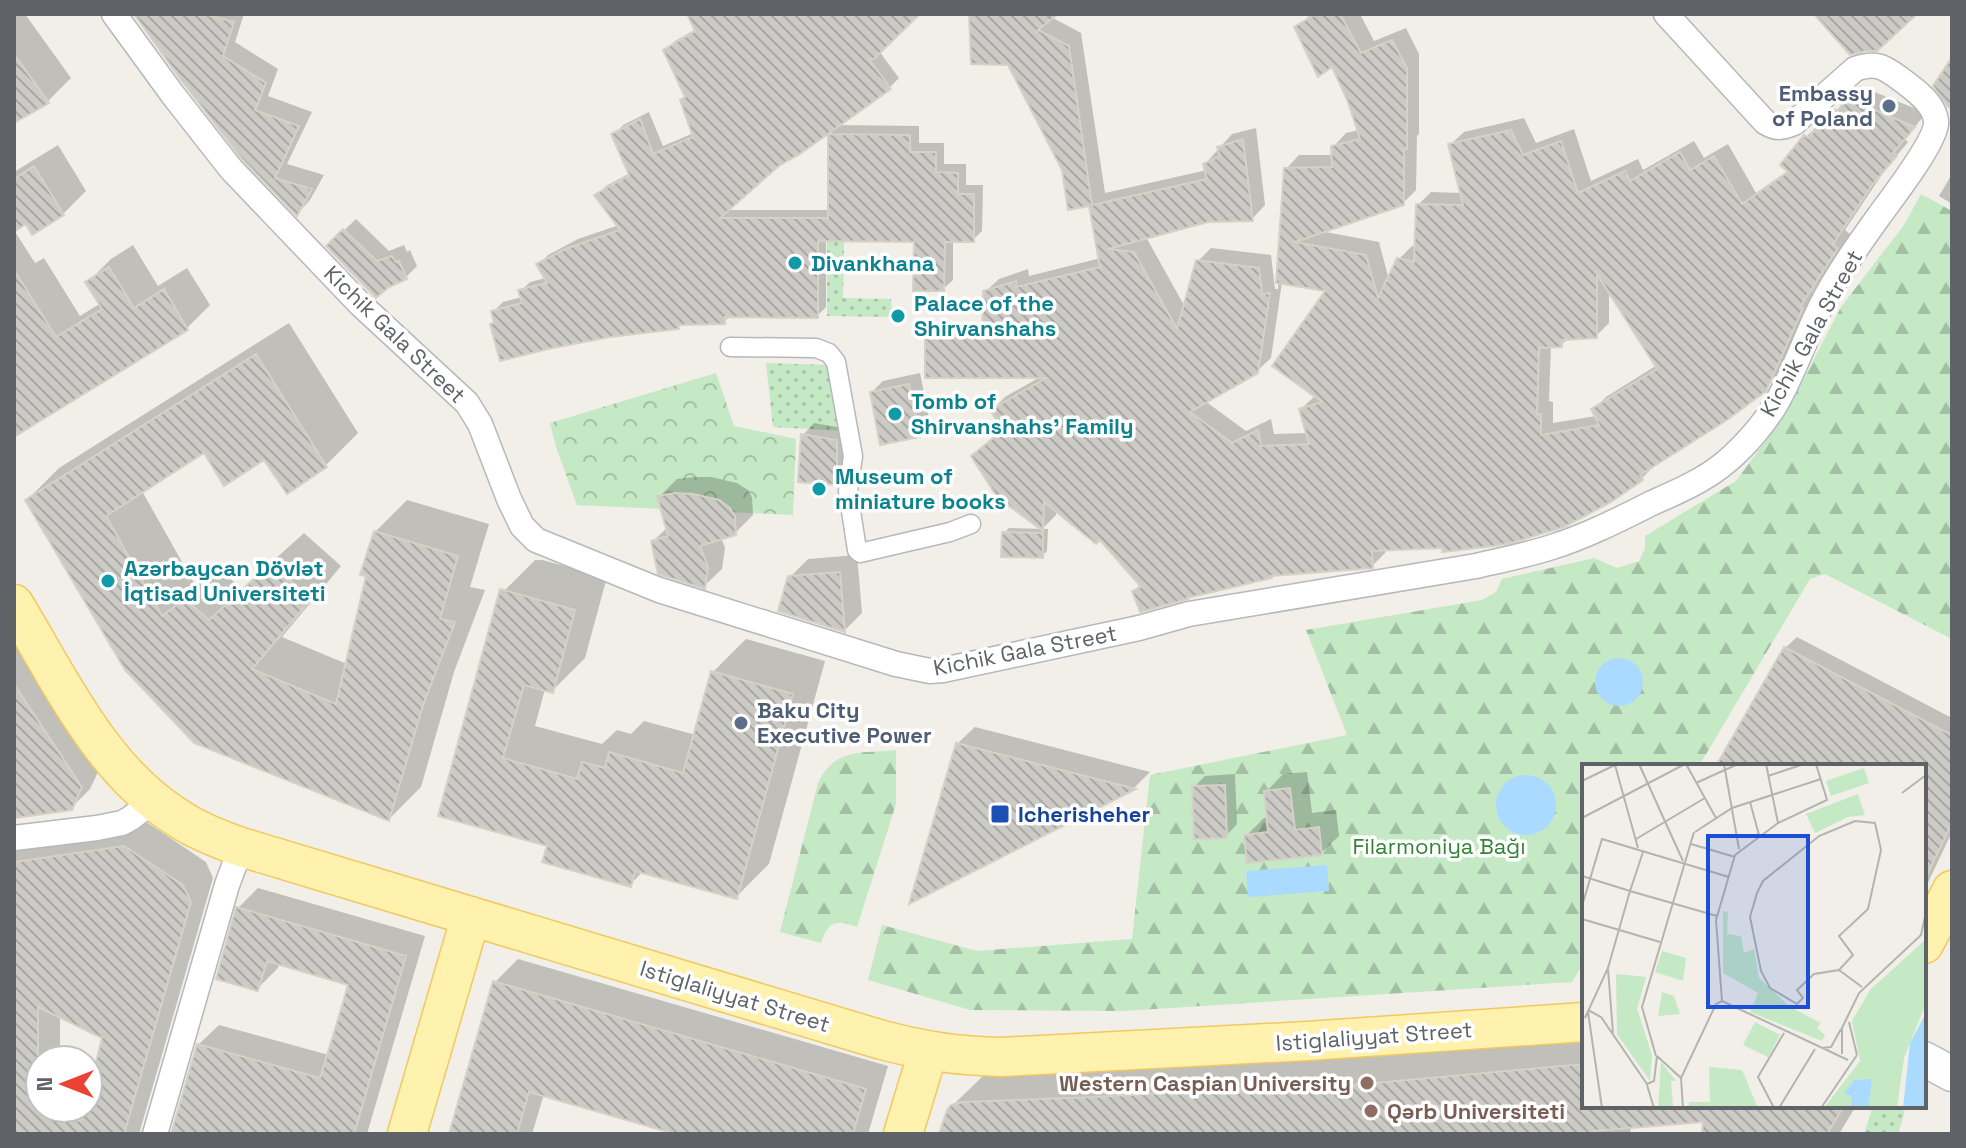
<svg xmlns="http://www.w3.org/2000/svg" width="1966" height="1148" font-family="'Space Grotesk',sans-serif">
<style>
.grass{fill:url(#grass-dots)}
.forest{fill:url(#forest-firs)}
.park{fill:url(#park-crowns)}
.water{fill:#aadaff}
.shadow{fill:#0003;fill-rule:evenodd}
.building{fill:url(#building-back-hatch);stroke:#d6d1c6;stroke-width:2;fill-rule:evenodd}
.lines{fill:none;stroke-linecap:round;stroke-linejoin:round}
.pedestrian-casing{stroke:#b5b8bc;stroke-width:21}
.minor-casing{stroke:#b5b8bc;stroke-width:27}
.secondary-casing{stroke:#b6babf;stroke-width:37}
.primary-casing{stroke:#f2c960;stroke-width:41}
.pedestrian{stroke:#fff;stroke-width:18}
.minor{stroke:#fff;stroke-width:24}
.secondary{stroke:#fff;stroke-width:34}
.primary{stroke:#fff2af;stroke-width:38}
.service-dot{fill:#5c6f8a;stroke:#fff;stroke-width:3}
.culture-dot{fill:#0f9aa8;stroke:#fff;stroke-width:3}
.transit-dot{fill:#1a4fb4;stroke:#fff;stroke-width:3}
.education-dot{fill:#8d6e63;stroke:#fff;stroke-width:3}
.labels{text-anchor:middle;stroke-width:7;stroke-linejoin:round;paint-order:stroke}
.service-label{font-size:22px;font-weight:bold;fill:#4e5e75;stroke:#fff;text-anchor:end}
.culture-label{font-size:22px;font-weight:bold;fill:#0d838f;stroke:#fff;text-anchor:start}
.street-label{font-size:22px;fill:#5f6368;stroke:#fff}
.transit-label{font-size:22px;font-weight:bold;fill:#164399;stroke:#fff;text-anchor:start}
.park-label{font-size:22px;fill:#348238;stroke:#fff}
.education-label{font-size:22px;font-weight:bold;fill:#785e54;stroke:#fff;text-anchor:end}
.inset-road{fill:none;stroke:#b3b3b1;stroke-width:2}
.view{fill:#1d4ed8;fill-opacity:0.15;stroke:#1d4ed8;stroke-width:4}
.inset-edge{fill:none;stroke:#5f6368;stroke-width:4}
</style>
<defs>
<pattern id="grass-dots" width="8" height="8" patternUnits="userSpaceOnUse" patternTransform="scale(2)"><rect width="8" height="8" fill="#c5e8c5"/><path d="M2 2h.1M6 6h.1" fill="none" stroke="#a3c0a4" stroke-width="1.8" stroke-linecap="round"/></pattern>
<pattern id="forest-firs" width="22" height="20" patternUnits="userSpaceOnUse" patternTransform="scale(2)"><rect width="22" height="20" fill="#c5e8c5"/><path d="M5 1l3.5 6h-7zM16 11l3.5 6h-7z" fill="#a3c0a4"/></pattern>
<pattern id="park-crowns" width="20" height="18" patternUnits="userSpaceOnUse" patternTransform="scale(2)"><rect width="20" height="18" fill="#c5e8c5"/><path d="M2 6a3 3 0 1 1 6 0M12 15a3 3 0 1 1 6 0" fill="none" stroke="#a3c0a4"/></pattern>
<pattern id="building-back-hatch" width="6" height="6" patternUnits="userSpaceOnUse" patternTransform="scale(2)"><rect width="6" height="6" fill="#cccac5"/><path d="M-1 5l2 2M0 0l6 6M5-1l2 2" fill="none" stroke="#a9a8a4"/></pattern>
</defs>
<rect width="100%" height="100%" fill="#f1efe8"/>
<path class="grass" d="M827,241L844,242L843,298L891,299L892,317L827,316Z
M766,363L831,365L843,431L773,427Z
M1873,1106H1890L1905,1111L1898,1134H1864Z"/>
<path class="forest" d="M1921,194L1952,211V639L1825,574L1810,579L1699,766H1584V962L1572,982L1123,1011L970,1010L868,980L882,925L977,951L1132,939L1150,775L1347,735L1306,630L1482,600L1496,592L1502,579L1594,558L1617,568L1639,561L1645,548V536L1736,481L1786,413L1841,307L1904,225Z
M896,750V804L857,927C836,919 828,921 821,943L780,932L818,783C835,747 861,754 896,750Z"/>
<path class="park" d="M716,373L734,426L796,439L793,515L577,505L556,447L550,423Z"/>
<path class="water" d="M1595 682a24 24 0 1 1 48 0a24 24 0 1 1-48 0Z
M1496 805a30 30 0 1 1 60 0a30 30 0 1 1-60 0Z
M1327,865L1329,891L1248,897L1246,871Z"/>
<path class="shadow" d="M14,14H25L71,78L48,101L14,121Z
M136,14H244L235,42L278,69L268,96L312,112L287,164L324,175L310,200L297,214Z
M690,14H917L879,51L899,78L889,88L837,125L919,126V143H944V164H966V185H983L982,231L973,240H953V280L943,289L916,240L826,239V307L817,316L731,315L724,322L681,323L678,327L496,322L493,312L503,302L522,297L521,291L530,282L546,278L538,265L548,255L578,239L619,225L597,195L606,186L630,173L614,135L623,125L649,112L663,146L694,133L687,96L666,50L675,41L696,29ZM830,130V210H727L779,163Z
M971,14H1055L1051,17L1081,33L1105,193L1207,170L1205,164L1232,134L1256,128L1265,205L1252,219L1208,220L1146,237L1185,307L1198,261L1211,248L1271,255L1275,289H1278L1286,169L1299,155H1333V147L1346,133L1359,130L1350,101L1333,64L1297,28L1311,14H1360L1374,41L1406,28L1419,54V134L1417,136L1416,190L1403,203L1320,231L1379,242L1389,280L1399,259L1412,246L1417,247L1418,205L1431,192L1462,193L1450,145L1464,132L1524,118L1536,143L1574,129L1591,181L1638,159L1643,170L1694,141L1704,158L1728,144L1756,193L1789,170L1806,137L1819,124L1821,126L1860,86L1926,113L1905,139L1908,142L1885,170L1845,230L1850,234L1812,293L1815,295L1778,376L1764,390L1654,463L1655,465L1642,478L1610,500L1446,545L1385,548V553L1372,566L1274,573L1271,576L1134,591L1141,584L1100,538L1056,510V515L1043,528L998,496L987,443L1004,429L992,410L1005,397L1042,376L927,336L940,323L984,324L985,292L999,279L1028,269L1029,276L1101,258L1091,204L1064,169L1010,63ZM1282,282L1329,289L1316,395L1301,409L1308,433L1274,434L1271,419L1246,431L1205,401L1257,371L1271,358ZM1609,290L1657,365L1606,397L1593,410L1596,416L1553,423V402L1549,401L1551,345H1561L1569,338L1596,336L1609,323Z
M58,145L86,191L63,214L27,222L14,230V172Z
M1952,174V204L1939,196Z
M356,219L389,251L404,245L407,252L410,250L417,266L406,277L328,246Z
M14,230L35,263L44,258L80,316L101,303L88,282L111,259L133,245L158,286L187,268L210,305L187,328L14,423Z
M289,323L358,433L326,465L205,450L142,491L195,585L219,569L242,589L304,533L341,566L282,637L347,664L375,532L407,500L489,524L470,587L485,590L454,672L421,787L389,819L27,500L59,468Z
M920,373L930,423L919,435L872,392L883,381Z
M814,423L848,429V471L836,483L803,435Z
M694,477H711L737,483L748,490L752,497L753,515L735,533L721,537L725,548L722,569L704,586L653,541L668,527L659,497L677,479Z
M1009,528L1048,529L1047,551L1042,556L1004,533Z
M857,555L862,613L845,630L790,577L808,559Z
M535,560H542L607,577L585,658L552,691L545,689L535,726L602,744L617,730L631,734L644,721L696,735L713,672L746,639L825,661L769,864L736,897L643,871L630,885L549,845L441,815L502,593Z
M14,634L100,768L90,789L71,808L14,816Z
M1797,637L1952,718V832L1924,891V766H1718L1785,648Z
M975,727L1150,772L1134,788L912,900L957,744Z
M1307,772L1312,813L1336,810L1339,836L1321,853L1246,836L1264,818H1269L1266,792L1283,774Z
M1235,774L1237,824L1226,836L1194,787L1205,776Z
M148,823L206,862L213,878L139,1134H14V843ZM60,1016L104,1037L88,1095V1108H40V1060H60Z
M258,888L425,936L367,1134H181L198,1045L219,1025L329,1055L351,984L279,963L278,968L257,989L238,908Z
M518,959L888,1066L868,1134H683L544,1094L532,1134H451L495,982Z
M1584,1036V1106H1856L1839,1134H1704L1705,1119L1630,1126L1631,1134H941L952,1106L986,1073Z"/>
<path class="building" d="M134,14H204L234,22L223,56L266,83L255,110L299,126L275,178L312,189L297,216L242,159L181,80Z
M687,14H920L874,59H869L891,89L828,134L910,135V152H936V172L958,173V194H974V242H945L944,291H913L914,242L818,241V318L725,317V324L678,325L679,329L610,337L548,349L500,361L490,324L494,323L491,311L522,303L518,290L547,283L536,264L565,249L620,230L594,195L629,175L611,134L640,119L653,154L693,137L680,100L685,97L663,50L695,31ZM828,134V218H720L780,165L800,154Z
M969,14H1058L1038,30L1069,46L1092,205L1207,179L1203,164L1220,156L1217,147L1243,139L1253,221L1208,222L1108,249L1134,252L1177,329L1196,260L1259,268L1262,294L1270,293L1258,373L1190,412L1232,443L1258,430L1261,446L1309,444L1299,409L1322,402L1272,366L1325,291L1276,283L1284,168L1332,167L1331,146L1360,139L1348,102L1332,67L1318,77L1294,27L1316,14H1340L1361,53L1392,40L1407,68V149L1404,150V205L1295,242L1366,255L1378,298L1397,258L1414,262L1416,204L1463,205L1448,144L1511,130L1523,155L1561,141L1578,193L1625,171L1630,181L1680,152L1690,170L1714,156L1742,204L1788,172L1780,165L1804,135L1808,138L1834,109L1838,111L1846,98L1915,127L1893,153L1897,156L1872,185L1833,244L1838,248L1800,307L1803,308L1766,391L1727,420L1640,475L1643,480L1611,502L1564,527L1511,543L1494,546L1442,552L1443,548L1372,551L1373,568L1271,576L1272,578L1187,598L1188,599L1140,612L1132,591L1141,587L1100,540L1096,544L1044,502L1043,531L997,497L971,456L1003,430L990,410L1046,378H925V335L982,337L983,291L1016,281V287L1100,267L1089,206L1068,210L1062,170L1008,65L971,64ZM1597,274L1657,369L1591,409L1599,425L1541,435V414H1537L1539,348L1562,347V340L1597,338Z
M1814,14H1917L1877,51H1866L1850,55Z
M14,54L49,103L14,123Z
M1952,57V109L1947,106L1933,86Z
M34,166L64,215L32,235L26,224L14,232V179Z
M343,229L377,261L392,256L396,262L399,261L407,279L389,287L376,298L326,246Z
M109,267L134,308L164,289L188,330L14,437V270L56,337L102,309L85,282Z
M256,354L327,467L287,494L264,460L224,486L204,453L106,516L162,616L185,599L209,620L271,563L311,599L252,669L336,704L366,576L360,575L374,531L458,556L440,619L455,622L423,705L389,821L194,743L125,670L25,500Z
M909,384L920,437L880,445L870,392Z
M801,434L837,440V485L798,482Z
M675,493L693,494L719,500L730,508L735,516L736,535L700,546L708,567L705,589L658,574L651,541L668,536L657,496Z
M1002,532L1043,533V558L1001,557Z
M840,572L845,632L778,611L788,576Z
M500,589L575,610L553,693L524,685L503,758L577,779L582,762L605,768L609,752L683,773L711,671L793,694L737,899L635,871L631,887L542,862L547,846L438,816Z
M1784,647L1952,735V823L1924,881V766H1716Z
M14,684L82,787L72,810L14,818Z
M956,743L1136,789L909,904Z
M1225,785L1227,838L1194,839L1192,786Z
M1290,788L1295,830L1319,827L1322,855L1247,863L1244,835L1268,832L1264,791Z
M124,846L183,885L191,902L124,1134H14V862ZM38,1007L102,1038L88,1094V1108H85L81,1121L38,1111Z
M236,907L406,956L354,1134H171L197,1044L320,1078L339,1016L348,985L267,961L258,991L216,979Z
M493,981L866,1089L853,1134H675L529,1092L517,1134H449Z
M1584,1064V1106H1844L1827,1134H1702L1703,1122L1594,1131V1134H939L947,1110L951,1105L963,1102L1096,1097L1287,1086V1091Z"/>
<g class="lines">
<g class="pedestrian-casing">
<path id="pedestrian" d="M730,347L816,348L829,353L836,362L853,456L848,491L857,550L860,553L950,532L971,524"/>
</g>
<g class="minor-casing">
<path id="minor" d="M114,14L173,95L231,169L360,304L467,403L480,424L509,499L522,526L536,540L659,590L896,664L930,671L943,670L1139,628L1189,614L1476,566C1502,560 1527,555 1552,547C1587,536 1620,519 1652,503C1677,492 1705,480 1726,462C1745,446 1765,423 1777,402C1794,372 1805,339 1820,308C1836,276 1858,245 1879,216C1892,198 1934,144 1936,124C1937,105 1913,88 1899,78C1883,66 1875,62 1855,69L1794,123C1782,128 1776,129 1765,122L1666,14
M14,838L97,828L122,823L131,818L154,800
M155,1134L227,885L241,847"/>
</g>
<g class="secondary-casing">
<path id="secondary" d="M1924,1059L1952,1074"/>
</g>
<g class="primary-casing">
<path id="primary" d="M14,604C59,678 100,768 175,816C195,830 218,839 241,847L882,1040C924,1051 958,1056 1001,1057L1307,1041L1584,1022
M1924,944L1952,890
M407,1134L471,916
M903,1134L928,1052"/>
</g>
<use href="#pedestrian" class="pedestrian"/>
<use href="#minor" class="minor"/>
<use href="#secondary" class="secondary"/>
<use href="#primary" class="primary"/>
</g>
<g class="service-dot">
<circle cx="1889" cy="106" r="8"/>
<circle cx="741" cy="723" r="8"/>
</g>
<g class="culture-dot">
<circle cx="795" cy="263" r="8"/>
<circle cx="898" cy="316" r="8"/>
<circle cx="895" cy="414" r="8"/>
<circle cx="819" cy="489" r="8"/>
<circle cx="108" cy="581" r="8"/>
</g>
<rect class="transit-dot" x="990" y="804" width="20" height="20" rx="4"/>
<g class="education-dot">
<circle cx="1367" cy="1083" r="8"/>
<circle cx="1371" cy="1111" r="8"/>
</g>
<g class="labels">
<g class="service-label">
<text x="1873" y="101">Embassy<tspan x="1873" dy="25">of Poland</tspan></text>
<text x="757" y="718" text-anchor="start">Baku City<tspan x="757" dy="25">Executive Power</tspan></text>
</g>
<g class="culture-label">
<text x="811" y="271">Divankhana</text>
<text x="914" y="311">Palace of the<tspan x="914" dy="25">Shirvanshahs</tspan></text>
<text x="911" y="409">Tomb of<tspan x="911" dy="25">Shirvanshahs' Family</tspan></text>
<text x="835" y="484">Museum of<tspan x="835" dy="25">miniature books</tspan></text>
<text x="124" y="576">Azərbaycan Dövlət<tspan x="124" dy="25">İqtisad Universiteti</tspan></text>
</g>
<g class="street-label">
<text transform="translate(1811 333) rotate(-61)" y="8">Kichik Gala Street</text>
<text transform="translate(395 334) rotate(44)" y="8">Kichik Gala Street</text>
<text transform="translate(1025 650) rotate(-11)" y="8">Kichik Gala Street</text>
<text transform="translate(735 996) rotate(17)" y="8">Istiglaliyyat Street</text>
<text transform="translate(1374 1036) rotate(-4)" y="8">Istiglaliyyat Street</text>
</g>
<g class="transit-label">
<text x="1018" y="822">Icherisheher</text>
</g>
<g class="park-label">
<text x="1439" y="854">Filarmoniya Bağı</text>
</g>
<g class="education-label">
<text x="1351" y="1091">Western Caspian University</text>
<text x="1387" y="1119" text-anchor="start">Qərb Universiteti</text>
</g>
</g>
<g transform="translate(1582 764)">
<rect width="344" height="344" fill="#f1efe8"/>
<path d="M141,147L146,148L145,170L159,172L162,189L172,185L177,214L208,243L239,259L235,264L243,271L240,277L168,248L176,229L141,209ZM127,303L160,306L176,344H106L107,338H128Z" fill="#c5e8c5"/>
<path d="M282,4L287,19L249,32L244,17ZM276,30L283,51L266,53L233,69L224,50ZM344,175V239L322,294L315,344H242L278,297L270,257L288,226ZM80,187L104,194L101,217L73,208ZM34,210L64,213L55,245L70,291L68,317L35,270ZM80,228L92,232L98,250L76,252ZM173,258L198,271L186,293L161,281ZM79,298L94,317H89L91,344H76Z" fill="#c5e8c5"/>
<path d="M344,249V344H321L328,279ZM290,315L286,344H269L270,332L262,330L272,316Z" fill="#aadaff"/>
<path class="inset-road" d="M57,0L101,97M104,0L134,54M142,0L157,85M184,0L196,59M33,1L56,84M186,12L222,0M0,17L33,1M114,19L156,0M320,29L344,11M168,38L177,71M0,54L103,0M273,57L293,59L299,86L286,145L257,172L271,191L257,206L232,210L215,226L221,234L215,240L188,224L179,207L168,153L175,129L181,117L237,72ZM113,68L150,44L239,15M54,75L123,34M109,80L153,93M0,112L48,127L61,88M0,142L20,75L147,113M0,155L78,178M26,205L31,269M257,206L280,223M140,237L134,156L153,91L196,59L245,36L234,0M140,237L266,296M6,246L19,253L65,320L72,317L75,292M6,248L20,344M3,254L26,204L48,127L135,152M267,258L275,291M240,284L249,283L259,265M260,290V264L277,229L339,171L344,148M74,292L60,243L112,68M75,292L99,314L134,240L140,237M99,314L101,344M65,321L72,344M192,344L176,313L202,269M197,344L233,285M239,344L275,291"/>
<path class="view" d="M126,72H226V243H126Z"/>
<rect width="344" height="344" class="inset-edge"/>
</g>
<rect width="1966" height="1148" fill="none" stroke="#5f6368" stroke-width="32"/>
<g transform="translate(64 1084) rotate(270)"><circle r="38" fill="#ffffff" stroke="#bfc1c3" stroke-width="2"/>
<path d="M0-6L14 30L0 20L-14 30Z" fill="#ea4335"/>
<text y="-12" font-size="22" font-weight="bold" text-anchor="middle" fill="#5f6368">N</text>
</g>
</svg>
